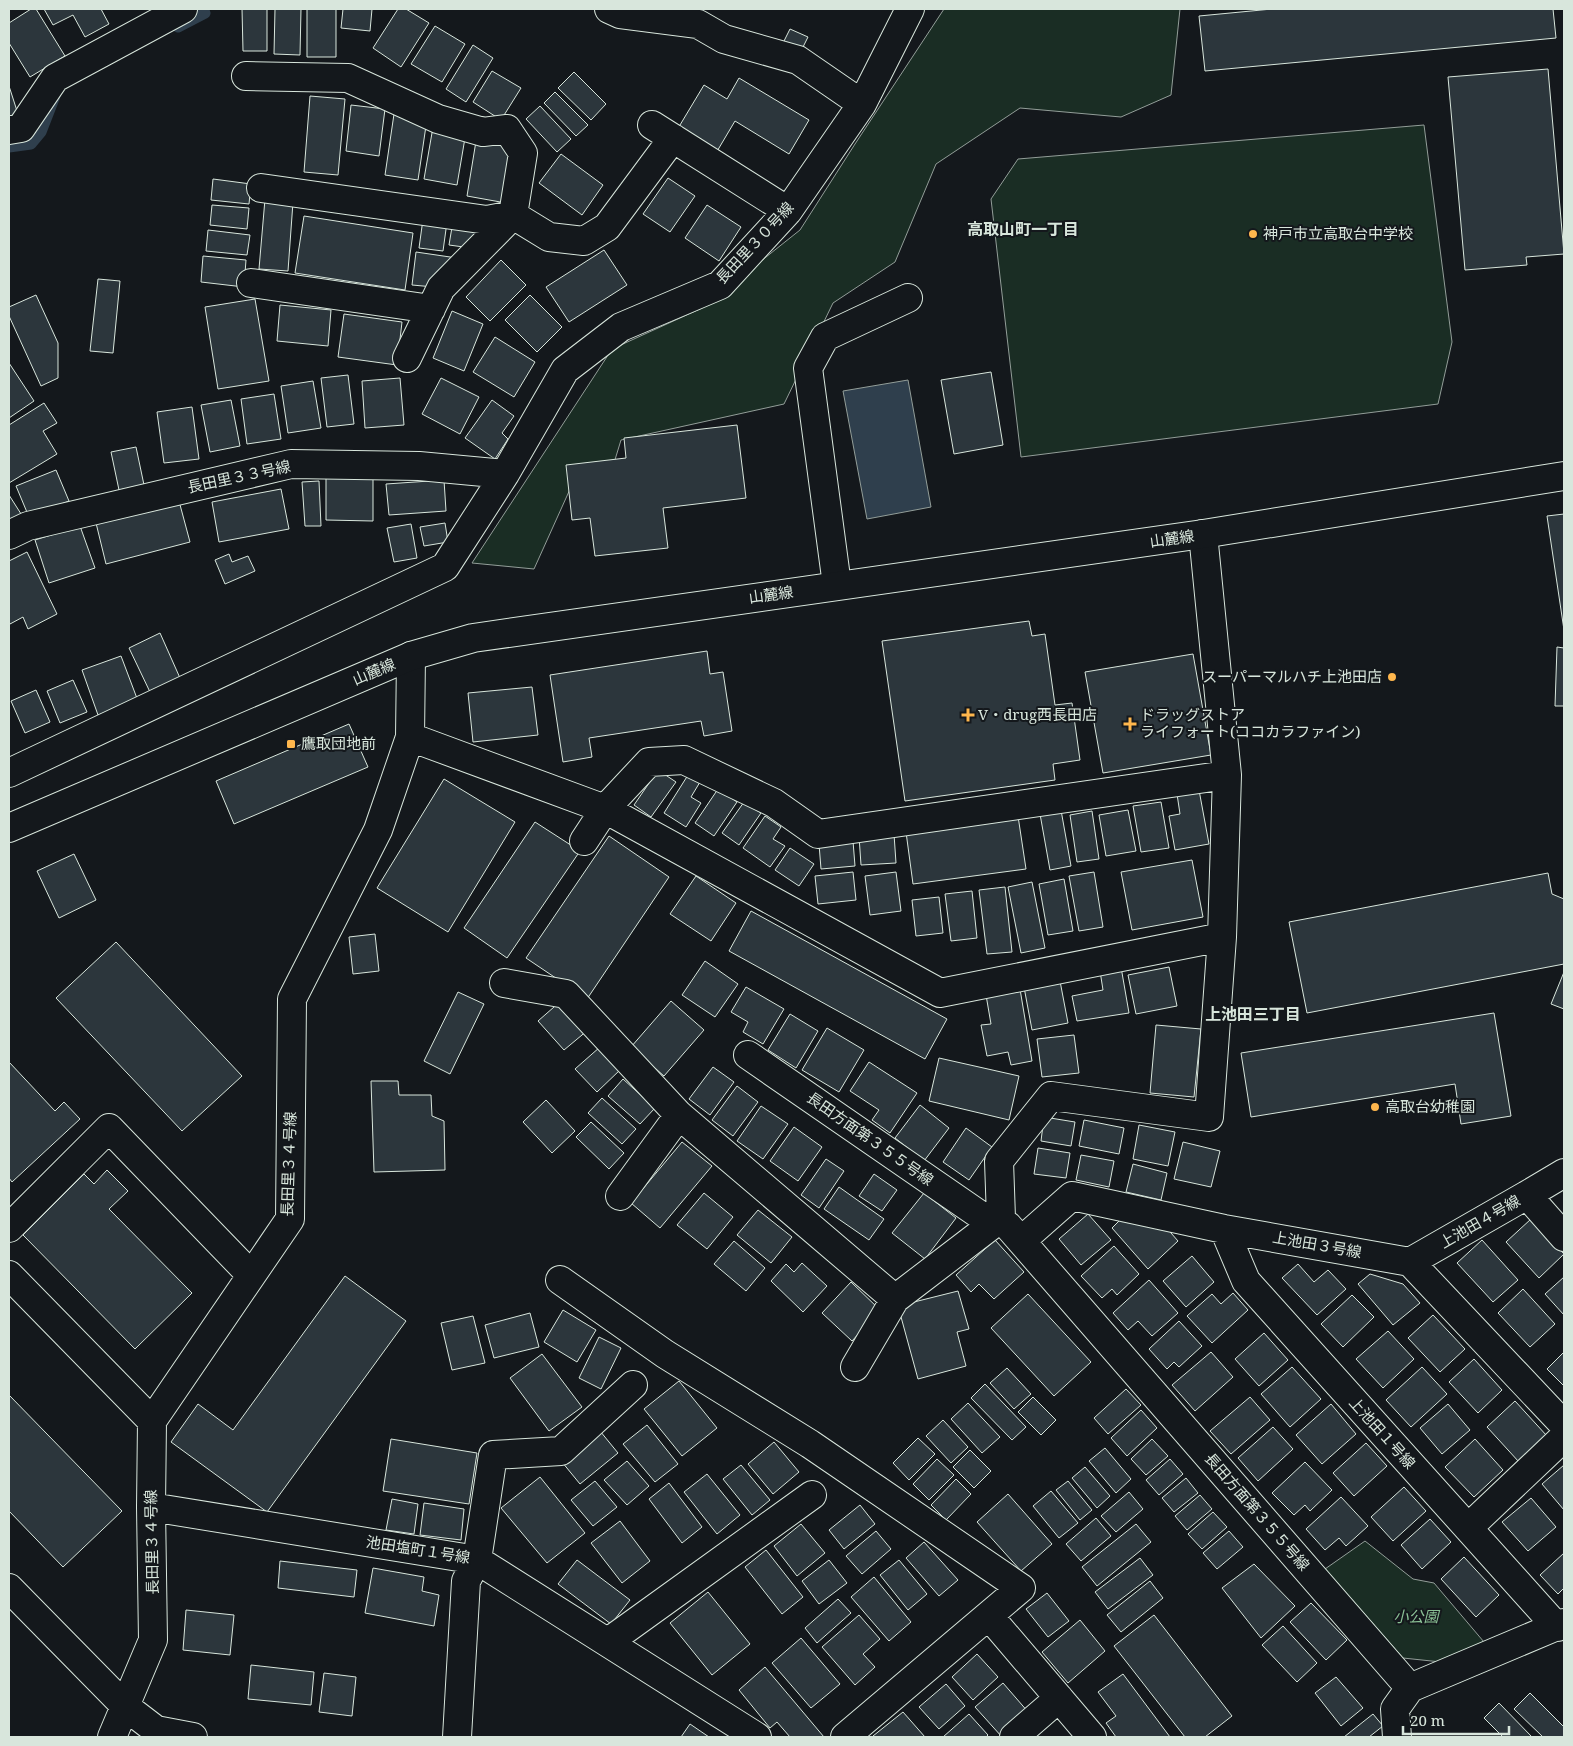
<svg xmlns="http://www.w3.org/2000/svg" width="1573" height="1746" font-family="'Noto Serif','Noto Sans JP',serif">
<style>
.green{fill:#1a2d24;stroke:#939e99}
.water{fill:#2f3f4d;stroke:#939e99}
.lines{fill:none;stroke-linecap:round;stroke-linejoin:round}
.stream{stroke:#2f3f4d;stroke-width:11}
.building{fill:#2c363c;stroke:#d8e6dc}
.minor-casing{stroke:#d8e6dc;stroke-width:30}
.major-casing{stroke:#d8e6dc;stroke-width:30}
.minor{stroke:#14181c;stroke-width:28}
.major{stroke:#14181c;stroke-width:28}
.poi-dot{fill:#ffb74d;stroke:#14181c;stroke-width:2}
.labels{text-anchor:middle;stroke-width:4;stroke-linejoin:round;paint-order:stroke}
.poi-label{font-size:15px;fill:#d8e6dc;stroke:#14181c;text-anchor:start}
.street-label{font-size:15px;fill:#d8e6dc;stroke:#14181c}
.park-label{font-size:15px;font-style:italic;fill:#8ac095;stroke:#14181c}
.neighbourhood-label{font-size:16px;font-weight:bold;fill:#d8e6dc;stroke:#14181c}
</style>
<rect width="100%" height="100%" fill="#14181c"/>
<path class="green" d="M944,9H1180L1171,95L1121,117L1020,108L936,164L895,262L833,303L784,404L621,440L607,486L571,487L534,569L472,563L612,349L702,308L800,230L855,144Z
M1424,125L1452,342L1438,404L1021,457L991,199L1018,159Z
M1365,1541L1413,1579L1434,1583L1484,1642L1441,1662L1403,1658L1325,1569Z"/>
<path class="water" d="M908,380L931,507L867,519L843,391Z"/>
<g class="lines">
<path class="stream" d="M178,27L205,13
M9,147L31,144L41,132L55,96"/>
</g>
<path class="building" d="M31,9H36L65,56L30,77L9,43V23Z
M44,9H101L109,24L85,37L73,15L53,25Z
M242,9H267V51H243Z
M275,9H301L300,55L274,54Z
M307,9H336V57H307Z
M343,9H372L370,31L341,28Z
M398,9H406L429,23L401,67L373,48Z
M1272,9H1553L1556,38L1205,71L1199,16Z
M435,26L465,44L442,82L411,64Z
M790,29L808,37L800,53L782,45Z
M473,45L493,58L466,102L446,89Z
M1548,69L1564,254L1526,257L1527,265L1465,270L1448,77Z
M492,71L521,88L501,120L473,102Z
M574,72L606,104L591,120L558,88Z
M739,78L809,120L789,154L735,121L716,153L677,130L704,85L727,99Z
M9,86L18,114L9,117Z
M555,92L588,125L576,136L544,103Z
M310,96L345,99L338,175L304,172Z
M351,105L385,109L379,156L346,151Z
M540,106L571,139L557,152L526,119Z
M394,114L427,119L418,180L385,175Z
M433,127L466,132L457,185L424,179Z
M477,135L504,139L515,153L506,203L467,196Z
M561,154L603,185L582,215L539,183Z
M668,178L695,196L670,232L643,214Z
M213,179L251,184L249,204L211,200Z
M265,199L293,202L288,271L259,269Z
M212,205L249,208L247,229L210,225Z
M707,205L741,227L719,261L685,238Z
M304,216L413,233L405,290L295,273Z
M423,219L447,222L443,251L419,248Z
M453,221L487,226L471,248L449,245Z
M208,230L250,235L247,255L206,251Z
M604,250L627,285L569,322L546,287Z
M416,252L457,258L434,287L412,285Z
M203,256L246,260L244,287L201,282Z
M501,260L526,285L490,321L466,297Z
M98,279L120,281L113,353L90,351Z
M36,295L58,343V378L41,386L9,316V307Z
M530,295L562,327L537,352L505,320Z
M255,299L269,381L218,389L205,307Z
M280,305L331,310L328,346L277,341Z
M452,311L483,324L464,371L433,358Z
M344,314L402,322L397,365L338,357Z
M495,337L535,362L514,397L473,372Z
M9,363L34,401L9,418Z
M991,372L1003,445L954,454L941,380Z
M348,375L354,424L327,427L321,378Z
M400,378L404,425L365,428L362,381Z
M441,378L479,397L460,434L422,414Z
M313,381L321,428L288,433L281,386Z
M274,394L281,439L247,444L241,399Z
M231,400L240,446L210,452L201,405Z
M492,400L514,416L502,433L508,439L495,459L465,438Z
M44,403L57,423L43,431L57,454L9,483V425Z
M192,407L199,459L164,463L157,412Z
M737,425L746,498L663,508L668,548L595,556L590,518L572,520L566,465L626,458L624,438Z
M136,447L144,485L119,490L111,452Z
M56,470L69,501L29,517L16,486Z
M326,478H373V521L326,520Z
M444,480L446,511L389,515L386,484Z
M319,481L321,526H305L302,482Z
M281,489L289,529L219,542L212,502Z
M9,495L23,517L9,526Z
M179,501L190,542L106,564L96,523Z
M1564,514V630L1547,516Z
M445,523L448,542L424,546L420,527Z
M411,524L417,558L394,562L387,528Z
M80,526L95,568L49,583L35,540Z
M27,552L57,614L28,629L23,617L10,624L9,621V561Z
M229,554L232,562L248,556L255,571L225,584L215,560Z
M1029,621L1032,636L1045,634L1055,705L1072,703L1080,760L1053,764L1055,780L905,801L882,641Z
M160,633L180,678L150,692L129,648Z
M1557,647L1564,648V706H1555Z
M707,651L710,674L723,672L732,731L704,736L701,721L589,738L592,757L563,762L550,675Z
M1193,654L1211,755L1103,773L1085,672Z
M121,656L138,701L98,715L82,670Z
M73,680L87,712L60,723L47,691Z
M532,687L538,735L473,742L468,693Z
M36,690L50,722L25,733L11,701Z
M349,724L368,767L234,824L216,781Z
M658,770L676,782L651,817L634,805Z
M688,775L700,782L691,797L701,803L686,827L664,813Z
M444,779L515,822L448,932L377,888Z
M718,789L737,802L714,836L695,823Z
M1199,790L1209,844L1175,850L1169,816L1180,814L1177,794Z
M744,802L761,813L739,845L722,833Z
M1161,802L1169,848L1141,852L1133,806Z
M1061,810L1071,866L1050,870L1040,814Z
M1128,810L1136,851L1106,856L1099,815Z
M1092,811L1099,859L1077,862L1070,815Z
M765,816L781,827L773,839L785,846L770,867L743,848Z
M1018,816L1026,869L913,884L906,832Z
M535,822L580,851L507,958L464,928Z
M894,834L896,863L861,865L859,836Z
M609,836L669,877L587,999L526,958Z
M853,841L855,866L821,869L819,844Z
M790,848L814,864L799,886L775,870Z
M74,854L96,900L59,918L37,871Z
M1192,860L1203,917L1132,930L1121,872Z
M853,872L856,900L818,904L815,876Z
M896,872L901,911L870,915L865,876Z
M1094,872L1103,927L1079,931L1069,876Z
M1548,873L1552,894L1564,899V964L1307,1013L1289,922Z
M696,876L736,903L711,941L670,914Z
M1064,879L1073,931L1048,935L1039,884Z
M1032,882L1045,948L1021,953L1008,887Z
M1005,887L1012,952L987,954L979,890Z
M972,891L977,938L951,941L945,894Z
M939,897L943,933L916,936L912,900Z
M751,911L947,1019L925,1059L729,951Z
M375,934L379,971L353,974L349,937Z
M116,942L242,1076L182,1131L56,998Z
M705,961L738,984L715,1017L682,995Z
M1121,967L1129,1013L1077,1021L1072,996L1103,990L1100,971Z
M1169,967L1177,1006L1136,1014L1128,975Z
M1564,972V1009L1551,1004Z
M1060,981L1068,1023L1032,1030L1024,987Z
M746,987L784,1009L763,1044L743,1032L748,1022L731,1012Z
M1020,989L1032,1061L1011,1065L1008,1052L987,1056L981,1025L991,1024L986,995Z
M458,992L484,1004L450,1074L424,1061Z
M562,1000L588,1030L564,1050L538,1021Z
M671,1001L704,1030L664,1076L631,1047Z
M1494,1013L1511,1116L1461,1124L1455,1084L1251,1117L1241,1053Z
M790,1014L818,1031L796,1068L768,1050Z
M1156,1025L1201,1029L1194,1097L1150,1093Z
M827,1028L864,1050L839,1092L802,1070Z
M1074,1035L1079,1073L1042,1077L1037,1039Z
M600,1047L621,1069L597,1092L575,1069Z
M939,1058L1019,1076L1009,1120L929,1101Z
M9,1062L55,1111L64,1102L80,1119L12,1182L9,1178Z
M869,1062L917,1093L890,1133L872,1120L879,1110L850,1091Z
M713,1067L734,1082L710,1115L689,1099Z
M623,1079L655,1108L640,1124L608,1096Z
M371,1081H398L399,1095H431L432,1116L444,1121L445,1170L374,1172Z
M737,1086L758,1102L733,1136L712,1120Z
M602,1098L636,1129L622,1144L588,1113Z
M546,1100L575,1131L552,1153L523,1122Z
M920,1105L949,1128L924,1161L895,1138Z
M761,1106L788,1124L763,1159L737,1141Z
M1044,1117L1075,1122L1071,1146L1041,1141Z
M1084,1120L1124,1128L1119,1154L1079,1146Z
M591,1122L624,1153L609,1169L576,1137Z
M1139,1125L1175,1132L1168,1166L1133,1159Z
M794,1127L822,1147L798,1181L770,1161Z
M966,1128L992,1147L969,1180L943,1162Z
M682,1142L712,1166L660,1228L631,1203Z
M1183,1142L1220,1151L1211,1187L1174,1179Z
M1038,1148L1070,1153L1066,1178L1034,1174Z
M1081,1155L1114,1161L1109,1187L1076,1180Z
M826,1159L844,1171L819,1208L801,1195Z
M1133,1164L1167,1173L1161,1200L1126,1192Z
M107,1170L128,1191L109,1209L192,1293L135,1349L23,1235L84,1174L94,1184Z
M874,1174L897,1190L882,1211L859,1196Z
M839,1187L884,1219L869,1240L824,1209Z
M704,1193L733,1217L707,1249L677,1225Z
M924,1193L956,1218L925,1259L892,1233Z
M758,1210L792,1237L771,1263L737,1235Z
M1088,1214L1111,1240L1081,1265L1059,1239Z
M1531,1219L1564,1254L1539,1278L1506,1242Z
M1120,1220L1164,1225L1178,1241L1148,1269L1112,1228Z
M995,1240L1024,1272L994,1299L979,1284L971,1292L956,1275Z
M1482,1240L1518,1280L1493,1302L1457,1263Z
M734,1241L765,1268L746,1291L714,1264Z
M1114,1246L1139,1274L1117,1295L1112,1289L1102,1298L1081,1276Z
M1192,1256L1214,1282L1186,1307L1163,1281Z
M802,1263L827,1286L803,1312L771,1281L786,1264L794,1272Z
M1298,1264L1314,1282L1328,1270L1346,1289L1317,1315L1282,1278Z
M1370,1274L1403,1284L1420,1303L1393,1325L1358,1284Z
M345,1276L406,1321L267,1512L171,1442L198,1404L233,1430Z
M1564,1277V1315L1545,1294Z
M1149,1280L1178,1313L1152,1336L1138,1321L1128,1330L1113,1313Z
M851,1282L880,1310L852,1341L822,1313Z
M1523,1289L1555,1324L1530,1347L1498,1313Z
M958,1291L969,1329L957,1332L966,1366L918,1379L898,1306Z
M1233,1293L1248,1310L1212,1343L1187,1316L1212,1294L1221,1304Z
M1028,1294L1091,1362L1054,1396L991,1328Z
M1352,1295L1374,1317L1343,1347L1321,1324Z
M563,1310L596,1330L577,1362L544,1342Z
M530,1313L539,1347L494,1358L485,1325Z
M1433,1315L1465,1349L1440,1372L1408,1338Z
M473,1316L485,1363L452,1370L441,1323Z
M1179,1321L1202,1346L1179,1367L1174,1362L1167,1369L1149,1349Z
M1388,1331L1414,1359L1383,1388L1356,1359Z
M1264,1333L1288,1360L1259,1386L1235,1359Z
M599,1337L621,1348L601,1389L579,1378Z
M1211,1352L1233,1377L1195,1411L1172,1385Z
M1564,1352V1386L1547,1369Z
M542,1354L582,1407L549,1431L510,1378Z
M1474,1359L1502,1390L1478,1413L1449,1382Z
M1292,1367L1321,1399L1290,1427L1261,1394Z
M1422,1367L1447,1394L1411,1427L1386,1400Z
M1007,1368L1031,1394L1014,1409L990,1383Z
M679,1381L717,1428L682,1456L644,1409Z
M985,1384L1026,1427L1012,1440L971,1398Z
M1126,1389L1141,1405L1108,1434L1094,1418Z
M9,1395L122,1511L63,1567L9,1511Z
M1033,1397L1056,1420L1041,1435L1018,1412Z
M1250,1397L1270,1420L1231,1454L1210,1431Z
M1515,1401L1547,1436L1519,1462L1487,1427Z
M968,1403L1000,1437L982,1453L951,1419Z
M1331,1404L1356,1434L1322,1464L1296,1435Z
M1448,1404L1470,1430L1442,1454L1420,1428Z
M1141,1410L1157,1428L1127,1456L1111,1438Z
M943,1420L968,1447L951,1463L926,1436Z
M647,1425L678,1464L655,1482L623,1444Z
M1273,1427L1293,1449L1258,1481L1238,1458Z
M600,1431L618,1453L580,1484L562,1462Z
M918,1438L935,1454L909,1480L893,1463Z
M391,1439L477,1453L469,1504L383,1491Z
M1152,1439L1168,1456L1146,1475L1131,1459Z
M1475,1439L1503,1470L1474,1497L1445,1467Z
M774,1442L799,1472L773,1494L748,1464Z
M1366,1443L1387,1466L1354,1496L1333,1473Z
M1105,1448L1131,1479L1116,1493L1089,1461Z
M970,1450L991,1471L974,1488L953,1467Z
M937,1459L954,1475L929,1500L913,1484Z
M1170,1459L1183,1474L1159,1495L1146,1480Z
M627,1461L649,1486L627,1505L604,1480Z
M1305,1462L1332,1490L1310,1511L1305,1505L1294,1515L1272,1493Z
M741,1465L770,1500L752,1515L723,1479Z
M1564,1465V1510L1542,1484Z
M1085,1467L1110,1496L1097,1508L1072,1478Z
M707,1474L740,1515L717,1534L684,1492Z
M540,1477L585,1533L547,1563L501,1508Z
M1186,1478L1198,1493L1174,1512L1162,1498Z
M956,1479L971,1494L946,1520L931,1505Z
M595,1481L617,1507L593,1526L571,1500Z
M1068,1481L1092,1510L1080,1520L1056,1490Z
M669,1483L702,1527L682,1543L649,1499Z
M1404,1487L1426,1511L1393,1541L1371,1517Z
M1051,1491L1078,1523L1059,1538L1033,1506Z
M1129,1492L1143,1509L1116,1532L1101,1516Z
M1008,1494L1052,1544L1021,1571L977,1522Z
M1200,1495L1212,1509L1187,1530L1175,1516Z
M1341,1497L1368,1526L1346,1546L1339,1538L1325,1550L1306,1529Z
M1531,1498L1556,1527L1528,1551L1502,1522Z
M392,1499L418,1504L414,1534L386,1530Z
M424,1503L464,1509L461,1540L420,1535Z
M860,1505L875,1524L844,1549L829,1530Z
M1213,1512L1227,1527L1202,1549L1188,1534Z
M1096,1518L1111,1536L1081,1561L1066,1544Z
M1430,1519L1451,1542L1422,1569L1401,1545Z
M620,1521L650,1561L622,1583L591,1543Z
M801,1524L825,1553L797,1576L774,1546Z
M1136,1524L1151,1542L1097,1586L1082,1567Z
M876,1531L891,1549L862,1574L846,1556Z
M1229,1531L1243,1547L1217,1569L1203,1553Z
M924,1542L958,1580L939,1596L906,1558Z
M766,1550L803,1597L782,1614L745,1567Z
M1564,1553V1588L1558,1594L1540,1575Z
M1464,1557L1499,1595L1476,1617L1441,1579Z
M1140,1558L1153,1575L1108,1609L1095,1592Z
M577,1560L630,1600L611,1624L558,1584Z
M829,1560L847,1583L819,1604L802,1581Z
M899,1560L927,1594L908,1610L880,1575Z
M280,1561L357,1570L354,1597L278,1588Z
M1254,1564L1295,1606L1261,1638L1222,1588Z
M373,1568L424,1577L422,1591L439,1595L434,1626L365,1613Z
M874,1577L911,1622L889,1641L851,1597Z
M1150,1581L1163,1598L1121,1632L1107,1615Z
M708,1592L750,1644L712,1675L670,1623Z
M1047,1593L1069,1621L1048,1637L1026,1609Z
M838,1599L851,1613L817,1643L805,1628Z
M1311,1603L1347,1640L1326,1660L1290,1622Z
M186,1610L234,1615L230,1655L183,1650Z
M859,1615L880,1639L863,1654L875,1667L855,1685L822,1647Z
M1154,1615L1232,1716L1205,1737H1185L1114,1646Z
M1080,1620L1105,1651L1068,1683L1042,1652Z
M1283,1626L1317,1663L1297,1682L1262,1645Z
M801,1638L840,1684L811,1708L772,1663Z
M977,1654L998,1677L973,1700L952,1677Z
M251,1665L314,1672L311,1705L248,1699Z
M765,1667L824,1737H790L777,1722L770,1728L739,1690Z
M324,1673L356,1677L352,1716L319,1712Z
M1123,1674L1170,1737H1116L1106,1723L1116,1716L1098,1692Z
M1336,1677L1363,1708L1341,1726L1315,1693Z
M1003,1683L1029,1713L1002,1737L975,1707Z
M946,1684L965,1706L939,1729L919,1707Z
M1530,1693L1564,1727V1736L1563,1737H1543L1514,1709Z
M1499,1703L1532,1737H1503L1484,1718Z
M903,1712L925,1737H874L873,1736Z
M969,1714L988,1735L986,1737H943Z
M1373,1714L1383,1726L1369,1737H1344Z
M690,1724L709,1737H681Z"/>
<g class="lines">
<g class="minor-casing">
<path id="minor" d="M609,9L620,14L698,24L724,39L798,60L862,104
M246,76L348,78L438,119L483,132L507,129L523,153L513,215L441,288L407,358
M652,125L788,211
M9,130L21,128L55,78L183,9
M261,188L487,220L513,215L549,237L584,241L607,227L673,138
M251,283L431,309
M9,535L28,526L291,464L419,466L505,474
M837,585L808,368L825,337L908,298
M410,737L605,809L940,993L1222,937
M9,773L445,567L505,474L565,370L621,327L720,285L788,211L862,104L910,9
M584,841L605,809L649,762L684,760L774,803L818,834L1227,775
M504,983L566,994L679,1115L895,1299
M748,1055L993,1224
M1527,1195L1564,1173
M620,1196L679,1115
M1001,1218L999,1161L1051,1096L1209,1117L1222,937L1227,775L1203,534
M1008,1226L1410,1688
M9,1228L109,1128L251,1275
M1224,1229L1246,1281L1557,1627
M1021,1241L1072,1196L1224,1229L1410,1262L1564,1425
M1410,1262L1527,1195L1564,1237
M9,1275L152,1421
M560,1280L665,1354L810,1444L1021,1588L845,1737
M855,1367L895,1299L1001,1218
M151,1507L477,1560L757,1737
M1468,1528L1564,1437
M9,1588L126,1707L156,1730L193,1737
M989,1616L1092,1737
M608,1642L812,1495
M1410,1688L1564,1623
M112,1737L153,1640L151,1507L152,1421L290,1219L292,999L378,830L410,737L411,656
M457,1737L466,1581L477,1560L493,1455L561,1451L633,1385
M1014,1737L1059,1698
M1397,1737L1395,1709L1410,1688"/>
</g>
<g class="major-casing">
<path id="major" d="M9,828L411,656L473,638L1203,534L1564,476"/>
</g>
<use href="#minor" class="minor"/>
<use href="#major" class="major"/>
</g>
<g class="poi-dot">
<circle cx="1253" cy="234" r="5"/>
<circle cx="1392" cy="677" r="5"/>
<path d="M965.5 707.5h5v5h5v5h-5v5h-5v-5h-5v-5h5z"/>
<path d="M1127.5 716.5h5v5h5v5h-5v5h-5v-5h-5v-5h5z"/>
<rect x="286" y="739" width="10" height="10" rx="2.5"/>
<circle cx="1375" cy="1107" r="5"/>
</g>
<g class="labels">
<g class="poi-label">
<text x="1263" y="239">神戸市立高取台中学校</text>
<text x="1382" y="682" text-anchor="end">スーパーマルハチ上池田店</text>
<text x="978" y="720">V・drug西長田店</text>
<text x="1140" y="720">ドラッグストア<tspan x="1140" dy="17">ライフォート(ココカラファイン)</tspan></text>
<text x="301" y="749">鷹取団地前</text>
<text x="1385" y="1112">高取台幼稚園</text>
</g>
<g class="street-label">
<text transform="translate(755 243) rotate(-47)" y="5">長田里３０号線</text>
<text transform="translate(239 477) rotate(-12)" y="5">長田里３３号線</text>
<text transform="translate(1172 539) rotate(-8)" y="5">山麓線</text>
<text transform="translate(771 595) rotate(-8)" y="5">山麓線</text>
<text transform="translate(374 672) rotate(-23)" y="5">山麓線</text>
<text transform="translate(870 1139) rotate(35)" y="5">長田方面第３５５号線</text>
<text transform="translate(289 1164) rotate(-88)" y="5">長田里３４号線</text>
<text transform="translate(1480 1222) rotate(-30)" y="5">上池田４号線</text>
<text transform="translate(1317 1245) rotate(10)" y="5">上池田３号線</text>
<text transform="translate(1382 1433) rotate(48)" y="5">上池田１号線</text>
<text transform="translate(1257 1512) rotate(49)" y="5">長田方面第３５５号線</text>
<text transform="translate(152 1542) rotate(-91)" y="5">長田里３４号線</text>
<text transform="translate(418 1550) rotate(9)" y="5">池田塩町１号線</text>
</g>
<g class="park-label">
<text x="1416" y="1622">小公園</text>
</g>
<g class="neighbourhood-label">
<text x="1023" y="235">高取山町一丁目</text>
<text x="1253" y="1020">上池田三丁目</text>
</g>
</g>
<rect width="1573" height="1746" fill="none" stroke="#d8e6dc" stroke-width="20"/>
<path d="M1403 1726v8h106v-8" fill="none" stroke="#d8e6dc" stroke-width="2.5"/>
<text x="1410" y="1726" font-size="15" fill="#d8e6dc" stroke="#14181c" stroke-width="4" paint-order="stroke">20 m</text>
</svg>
